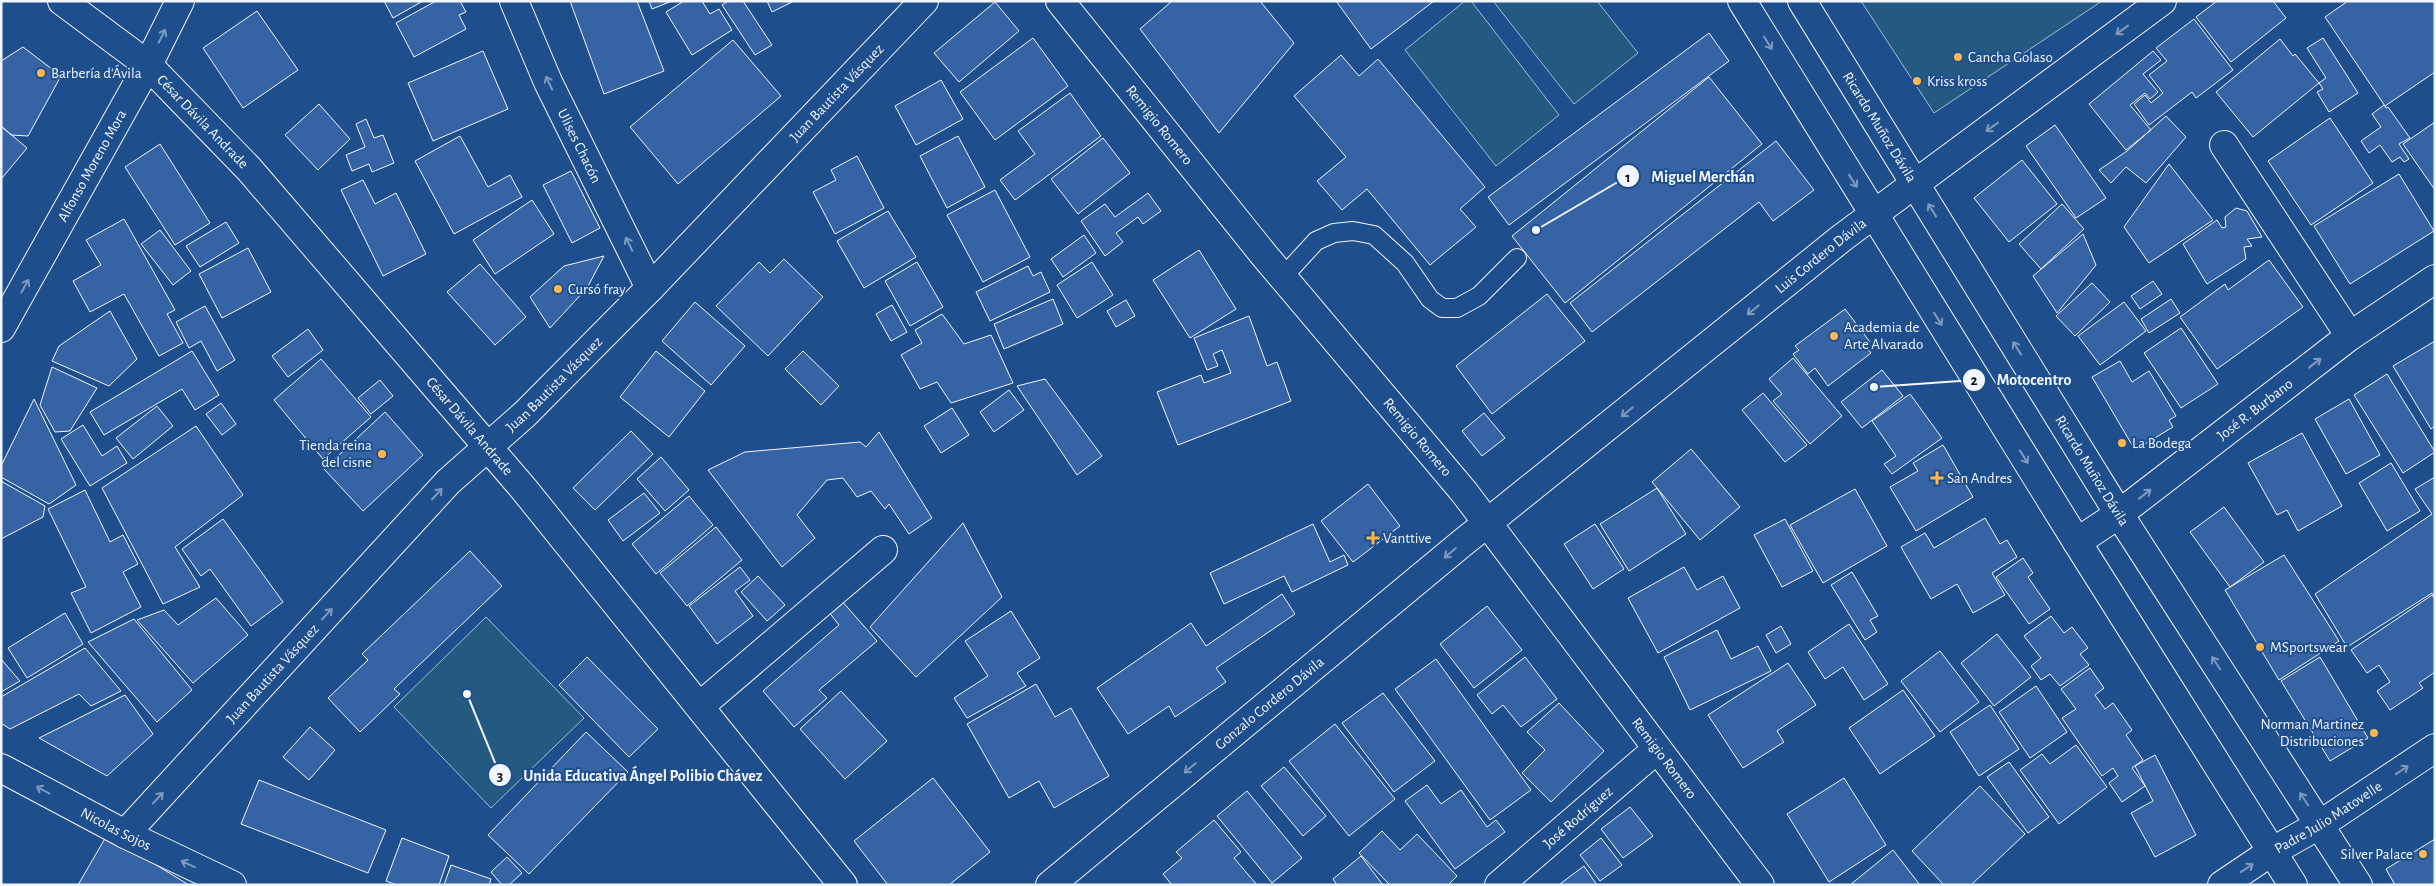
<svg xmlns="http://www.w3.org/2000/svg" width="2436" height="886" font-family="'Alegreya Sans',sans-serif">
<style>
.green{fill:#245a82;stroke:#a8bbd7}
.building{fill:#3563a3;stroke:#f2f6ff}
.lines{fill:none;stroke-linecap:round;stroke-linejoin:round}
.lane-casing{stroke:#f2f6ff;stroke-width:20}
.street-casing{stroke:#f2f6ff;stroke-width:30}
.secondary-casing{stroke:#f2f6ff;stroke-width:30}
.lane{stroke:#1f4e8c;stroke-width:18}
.street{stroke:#1f4e8c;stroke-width:28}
.secondary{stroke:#1f4e8c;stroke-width:28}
.oneway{stroke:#7e9ac0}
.poi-dot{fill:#ffb74d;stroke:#1f4e8c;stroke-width:2}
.labels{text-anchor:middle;stroke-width:4;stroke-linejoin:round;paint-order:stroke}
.poi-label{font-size:15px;fill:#f2f6ff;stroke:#1f4e8c;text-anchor:start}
.street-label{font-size:15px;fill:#f2f6ff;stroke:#1f4e8c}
.leader{fill:none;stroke:#f2f6ff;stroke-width:2}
.callout-dot{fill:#f2f6ff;stroke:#1f4e8c;stroke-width:2}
.mark-label{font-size:15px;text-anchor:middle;font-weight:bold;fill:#111}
.callout-label{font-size:16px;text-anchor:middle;font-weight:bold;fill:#f2f6ff;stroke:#1f4e8c;stroke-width:4;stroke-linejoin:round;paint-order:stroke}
</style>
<rect width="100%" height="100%" fill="#1f4e8c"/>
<path class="green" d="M1465,1H1471L1559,115L1496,166L1405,50Z
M1493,1H1597L1638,53L1574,104Z
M1861,1H2102L1934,113Z
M486,617L584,718L491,808L394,707Z"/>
<path class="building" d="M384,1H423L393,18Z
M436,1H460L466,12L459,15L466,29L414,57L396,23Z
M570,1H637L664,71L604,94Z
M649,1H672L652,9Z
M684,1H702L710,14L719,9L732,30L692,55L666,12Z
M728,1H743L772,45L755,55L722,5Z
M767,1H794L772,12Z
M1172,1H1260L1294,43L1219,133L1140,29Z
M1336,1H1434L1371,49Z
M2217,1H2273L2286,18L2231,62L2196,17Z
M2348,1H2435V72L2385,106L2325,17Z
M995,2L1019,31L959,82L934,53Z
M257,11L298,70L243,108L203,48Z
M2194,19L2233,70L2196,98L2192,92L2149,125L2134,104L2145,95L2151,103L2163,93L2149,75L2167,61L2156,48Z
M1709,33L1729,61L1509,225L1488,197Z
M1033,38L1068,86L995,140L960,92Z
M2323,38L2358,93L2329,112L2317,92L2323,89L2319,83L2326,78L2307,48Z
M2280,39L2293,56L2295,54L2319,83L2253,137L2216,92Z
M733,40L781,96L678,184L630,127Z
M23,47L61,76L28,136L11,135L1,126V61Z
M483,51L508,109L433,141L408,83Z
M2153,51L2161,60L2143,74L2158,92L2150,99L2145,93L2130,105L2151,130L2126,150L2089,104Z
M1341,55L1359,76L1378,59L1485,187L1460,209L1476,227L1430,265L1367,189L1342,210L1317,181L1346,157L1294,96Z
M1709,77L1762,144L1565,303L1512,236Z
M941,80L963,119L916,145L895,106Z
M1070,93L1101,136L1015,200L1000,180L1035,154L1018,131Z
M319,104L350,139L318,170L285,135Z
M2384,105L2386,108L2388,107L2410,138L2399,144L2409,159L2404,162L2400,157L2392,162L2380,145L2369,153L2361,141L2381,127L2372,114Z
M2166,116L2186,137L2146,183L2126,167L2111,183L2099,170L2127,151Z
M2330,118L2373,183L2311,225L2268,161Z
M366,119L374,138L383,135L394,163L372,172L369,164L352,171L346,155L365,147L356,124Z
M2435,122V190L2403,144Z
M2055,125L2106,198L2076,218L2026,146Z
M1,126L27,148L2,178L1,177Z
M460,136L488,187L510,175L522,197L454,234L415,161Z
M958,136L985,187L947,208L920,156Z
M1103,138L1130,173L1078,214L1051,179Z
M1776,141L1814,190L1773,221L1759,202L1592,332L1570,303Z
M160,144L210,223L175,245L125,167Z
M857,156L884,208L835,234L813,192L836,180L831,170Z
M2022,160L2057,204L2009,242L1974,198Z
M2169,164L2213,220L2149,263L2124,227Z
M571,171L600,228L572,243L543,185Z
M2399,174L2434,231L2350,284L2314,226Z
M363,180L375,204L396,193L426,254L383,276L341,190Z
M995,190L1030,257L983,282L947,215Z
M1148,193L1161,211L1143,224L1138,217L1116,233L1123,242L1105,256L1081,221L1105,204L1115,217Z
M532,200L554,234L495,274L473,240Z
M2062,204L2084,229L2041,269L2019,244Z
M2236,208L2247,211L2262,237L2247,239L2252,246L2244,247L2246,259L2207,284L2183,244L2217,220L2222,228L2226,227L2225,217Z
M888,211L916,257L864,288L837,241Z
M124,219L175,310L167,314L183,343L159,356L124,294L90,312L73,281L101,265L86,240Z
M226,222L239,243L200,267L186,246Z
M160,230L191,271L173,285L141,244Z
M2083,234L2096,265L2057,313L2033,276Z
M1084,235L1096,253L1063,277L1051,259Z
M248,248L271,292L222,318L199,274Z
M1199,250L1236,309L1190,338L1153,280Z
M604,256L587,288L550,328L530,297L564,266Z
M784,259L823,297L768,356L716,306L759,262L770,273Z
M2269,260L2303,307L2217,369L2180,317L2225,284L2228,290Z
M917,262L943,307L910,326L885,281Z
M1092,262L1113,295L1077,318L1057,285Z
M480,264L526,317L495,345L447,292Z
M1028,266L1033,276L1041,272L1050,292L990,321L976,292Z
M2153,281L2162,294L2140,309L2131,296Z
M2092,283L2110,302L2075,336L2056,316Z
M1547,294L1585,341L1492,414L1456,366Z
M1053,299L1063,324L1004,349L994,324Z
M2171,299L2180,313L2149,333L2141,319Z
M1126,300L1135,316L1116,327L1107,311Z
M695,302L745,346L711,385L662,341Z
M2124,302L2146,331L2100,365L2078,336Z
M892,305L907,332L891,341L876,314Z
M205,306L235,360L217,371L201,341L189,348L176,322Z
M1845,309L1870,342L1865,346L1871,353L1828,386L1815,368L1808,374L1793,354L1799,350L1795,346Z
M110,311L137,359L109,386L52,361L59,346Z
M942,314L964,344L991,335L1013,383L951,403L937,382L920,389L901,355L922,343L915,330Z
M1249,316L1267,366L1277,362L1291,401L1178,445L1157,392L1201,375L1204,383L1231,373L1222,350L1213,354L1218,366L1207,370L1194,338Z
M2181,328L2218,384L2181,408L2144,353Z
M308,329L323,350L288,377L272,356Z
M2435,341V426L2431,429L2393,366Z
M192,351L219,395L195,410L182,389L104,435L90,412Z
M656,351L705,391L669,437L620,397Z
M803,351L839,386L821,405L785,369Z
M1793,358L1842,416L1810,444L1773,401L1782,394L1769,379Z
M321,359L371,417L323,459L274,400Z
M2120,361L2132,382L2149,371L2176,416L2169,420L2173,427L2135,450L2092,377Z
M52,367L97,388L70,431L55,432L40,405Z
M1882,370L1903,396L1862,428L1841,402Z
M2387,374L2435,452L2403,473L2354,395Z
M1045,379L1102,456L1077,475L1017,386Z
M380,380L393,396L371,414L358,398Z
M1009,390L1024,410L994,432L980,412Z
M1763,393L1807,445L1785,462L1742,410Z
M1910,394L1942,438L1892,474L1884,464L1896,456L1872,421Z
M34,399L76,485L49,504L1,477V466Z
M2349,399L2380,455L2346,474L2315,419Z
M221,403L236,424L222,435L206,414Z
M157,406L173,426L133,459L116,438Z
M952,408L969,435L941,453L924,426Z
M385,412L423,455L363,511L324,469Z
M1484,413L1505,438L1482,456L1462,431Z
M83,425L102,456L117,446L127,463L90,486L61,439Z
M196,426L243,495L175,547L200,587L163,604L102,488Z
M631,431L653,454L595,510L573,488Z
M879,432L932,518L909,534L889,504L885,509L871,491L857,497L843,478L827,480L797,515L815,538L782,567L708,470L745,452L860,442L866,447Z
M2302,433L2342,506L2298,531L2287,510L2277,515L2248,463Z
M1943,445L1973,497L1916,531L1890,487L1918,471L1913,463Z
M1691,449L1740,507L1700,540L1652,482Z
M661,457L689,490L665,511L637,479Z
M2391,463L2420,511L2387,531L2359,483Z
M2435,477V597L2432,593L2347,647L2315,594L2432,514L2415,489Z
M1,481L45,506L43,517L1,539Z
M1368,484L1400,526L1353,562L1321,521Z
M1657,488L1686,534L1629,571L1600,524Z
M1855,489L1887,546L1823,583L1790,525Z
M85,490L110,542L123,535L138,564L123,572L141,607L91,633L71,593L86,587L48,509Z
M644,493L660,513L623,541L608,520Z
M689,496L713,525L656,574L632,544Z
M2224,507L2264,562L2230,587L2190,532Z
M1985,518L2000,544L2007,540L2017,557L1992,573L2005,595L1973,613L1957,584L1931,599L1901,547L1925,533L1934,548Z
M223,519L283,602L251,626L210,569L201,576L182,549Z
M1785,519L1813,571L1782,587L1754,535Z
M963,523L1002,597L916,677L870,627Z
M1313,524L1330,562L1344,555L1348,565L1292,592L1284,576L1224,604L1210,573Z
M1595,524L1624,569L1593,589L1564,544Z
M716,527L742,560L687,606L660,573Z
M470,551L502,586L394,689L400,694L360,732L328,698L368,660L362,654Z
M2284,555L2339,641L2279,680L2225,590Z
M2023,558L2033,573L2028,577L2050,609L2029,624L1996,577Z
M740,567L750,580L735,591L753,616L717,644L689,606Z
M1684,567L1697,590L1723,576L1740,608L1658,653L1628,598Z
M1852,572L1878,616L1870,620L1877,632L1865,640L1831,585Z
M758,576L785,605L767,621L741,592Z
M1282,594L1295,614L1216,668L1226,682L1175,717L1169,706L1128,734L1097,688L1191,623L1206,646Z
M2432,595L2435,599V672L2419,683L2423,688L2390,710L2377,691L2390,682L2379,665L2367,673L2351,650Z
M216,598L248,635L193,683L137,620L164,610L178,625Z
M841,600L877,641L819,690L827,698L794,727L763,691L839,625L828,611Z
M1487,606L1522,650L1474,688L1440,644Z
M1011,611L1040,658L1017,673L1026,686L967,718L954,698L988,676L965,641Z
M65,613L83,644L27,678L8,648Z
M2051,616L2064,633L2072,627L2088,648L2080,654L2089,665L2060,686L2050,674L2041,680L2031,666L2041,658L2024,636Z
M134,619L192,690L157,722L88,642Z
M1849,624L1888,684L1864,700L1843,667L1825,679L1808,652Z
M1781,626L1791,644L1776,653L1766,635Z
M1717,630L1731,659L1758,646L1771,671L1690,710L1664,657Z
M1997,634L2031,677L1994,706L1961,663Z
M85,648L121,691L91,706L79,694L10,729L1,723V697Z
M1940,651L1979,702L1940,732L1901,681Z
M587,657L658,729L629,757L559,685Z
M1525,657L1557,699L1521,727L1503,705L1492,714L1477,695Z
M2320,657L2368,738L2330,761L2281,681Z
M1,659L20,681L1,692Z
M1436,659L1531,790L1490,820L1395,689Z
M1788,663L1816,705L1777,731L1784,742L1743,768L1708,715Z
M2090,668L2104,688L2095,695L2105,709L2113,703L2132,730L2126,735L2143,760L2132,768L2145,786L2122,802L2109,783L2118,776L2113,768L2102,776L2062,718L2076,709L2061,689Z
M1036,684L1055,717L1071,708L1109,776L1054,808L1039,781L1009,798L967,724Z
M2036,686L2067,732L2030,758L1999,712Z
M1903,690L1935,736L1880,774L1849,728Z
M841,691L887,741L845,779L800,729Z
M1383,693L1435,761L1394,792L1342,723Z
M125,695L153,734L107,776L39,738Z
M1559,703L1604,751L1551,802L1522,773L1545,750L1527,732Z
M1990,705L2019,749L1979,776L1950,732Z
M1335,724L1395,799L1349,836L1289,761Z
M310,727L335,750L309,780L283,757Z
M586,732L628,772L529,874L488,835Z
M2076,745L2107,787L2059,824L2020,770L2042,754L2050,764Z
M2155,755L2196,835L2155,857L2131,813L2153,801L2135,766Z
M2009,762L2049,817L2028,833L1987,777Z
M1284,767L1326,816L1303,836L1261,786Z
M933,778L990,852L949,885H888L854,841Z
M1844,778L1886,845L1829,882L1787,814Z
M259,780L386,830L368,873L241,824Z
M1427,785L1441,804L1461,790L1487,827L1496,820L1505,832L1455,869L1405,801Z
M1980,786L2025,834L1971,885H1944L1912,851Z
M1247,791L1302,858L1272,883L1217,816Z
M1630,807L1653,836L1623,858L1601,829Z
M1214,820L1241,852L1234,858L1257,885H1172L1163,874L1182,858L1176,852Z
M1382,831L1400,850L1417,834L1457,876L1448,885H1390L1359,853Z
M107,835L189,885H78Z
M402,838L449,856L439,885H397L386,881Z
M1601,838L1622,865L1600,881L1580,855Z
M2435,839V885H2395L2386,869Z
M1893,850L1920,885H1850Z
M1361,856L1383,885H1337L1333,879Z
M507,857L522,873L509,885H502L491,872Z
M451,865L491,879L489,885H444Z
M1584,866L1597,885H1560V884Z"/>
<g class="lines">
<g class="lane-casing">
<path id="lane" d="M1283,277L1316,241L1334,233L1353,231L1374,235L1405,263L1430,299L1442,308H1457L1479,296L1517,258"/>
</g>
<g class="street-casing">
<g id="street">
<path id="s1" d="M62,1L148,65L249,169L523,488L843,885"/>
<path id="s2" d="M514,1L548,82L650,288"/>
<path id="s3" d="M1060,1L1264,255L1464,492L1760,885"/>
<path d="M2224,145L2350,336"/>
<path id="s4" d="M1,328L148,65L180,1"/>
<path id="s5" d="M2077,542L2119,514L2350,336L2435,279"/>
<path d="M700,706L883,550"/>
<path id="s6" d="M1,768L125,834L232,885"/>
<path id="s7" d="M125,834L448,482L525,414L650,288L924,1"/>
<path id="s8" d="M1050,885L1461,544L1843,237L2162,1"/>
<path id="s9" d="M1499,885L1657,749"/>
<path id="s10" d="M2222,885L2271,852L2321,824L2435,748"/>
</g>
</g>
<g class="secondary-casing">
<g id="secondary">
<path d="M1742,1L2077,542L2293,885"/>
<path id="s11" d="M1802,1L2119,514L2358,885"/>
</g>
</g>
<use href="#lane" class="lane"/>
<use href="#street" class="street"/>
<use href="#secondary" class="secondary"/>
</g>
<defs><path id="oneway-shaft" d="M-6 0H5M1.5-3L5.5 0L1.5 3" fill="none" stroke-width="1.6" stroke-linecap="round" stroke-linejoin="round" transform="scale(1.25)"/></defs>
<g class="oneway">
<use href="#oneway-shaft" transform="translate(2122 30) rotate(144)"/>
<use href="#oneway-shaft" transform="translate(162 36) rotate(-63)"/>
<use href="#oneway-shaft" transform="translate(1768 43) rotate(58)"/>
<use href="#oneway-shaft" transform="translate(549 83) rotate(-115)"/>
<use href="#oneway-shaft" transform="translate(1992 127) rotate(144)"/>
<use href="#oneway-shaft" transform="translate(1853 181) rotate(58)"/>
<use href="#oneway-shaft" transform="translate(1932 210) rotate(-122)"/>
<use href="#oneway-shaft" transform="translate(629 244) rotate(-116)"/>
<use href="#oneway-shaft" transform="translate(25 286) rotate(-61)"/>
<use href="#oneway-shaft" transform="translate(1753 310) rotate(141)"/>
<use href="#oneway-shaft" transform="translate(1938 319) rotate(58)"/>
<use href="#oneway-shaft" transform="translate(2017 348) rotate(-122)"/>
<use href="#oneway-shaft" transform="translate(2315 363) rotate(-38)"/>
<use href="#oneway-shaft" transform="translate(1627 412) rotate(141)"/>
<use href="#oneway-shaft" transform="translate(2024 457) rotate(58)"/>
<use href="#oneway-shaft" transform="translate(437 494) rotate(-47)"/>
<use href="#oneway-shaft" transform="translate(2145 494) rotate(-38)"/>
<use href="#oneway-shaft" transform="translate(1450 553) rotate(140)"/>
<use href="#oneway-shaft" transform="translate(327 614) rotate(-47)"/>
<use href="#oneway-shaft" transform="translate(2216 663) rotate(-123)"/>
<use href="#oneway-shaft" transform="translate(1190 768) rotate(140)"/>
<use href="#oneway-shaft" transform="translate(2402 770) rotate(-34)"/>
<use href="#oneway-shaft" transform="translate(43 790) rotate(-152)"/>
<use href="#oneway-shaft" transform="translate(158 798) rotate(-47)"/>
<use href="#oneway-shaft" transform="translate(2304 799) rotate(-123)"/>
<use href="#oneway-shaft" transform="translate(188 864) rotate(-155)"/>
<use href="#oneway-shaft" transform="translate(2247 868) rotate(-34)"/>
</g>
<g class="poi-dot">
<circle cx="1958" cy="57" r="5"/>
<circle cx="41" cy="73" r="5"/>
<circle cx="1917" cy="81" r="5"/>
<circle cx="558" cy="289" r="5"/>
<circle cx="1834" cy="336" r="5"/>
<circle cx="2122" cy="443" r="5"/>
<circle cx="382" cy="454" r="5"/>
<path d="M1934.5 470.5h5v5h5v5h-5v5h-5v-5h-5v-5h5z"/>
<path d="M1370.5 530.5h5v5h5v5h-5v5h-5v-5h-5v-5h5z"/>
<circle cx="2260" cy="647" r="5"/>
<circle cx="2374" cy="733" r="5"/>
<circle cx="2423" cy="854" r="5"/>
</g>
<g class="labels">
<g class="poi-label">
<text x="1968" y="62">Cancha Golaso</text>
<text x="51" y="78">Barbería d'Ávila</text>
<text x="1927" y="86">Kriss kross</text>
<text x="568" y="294">Cursó fray</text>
<text x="1844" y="332">Academia de<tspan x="1844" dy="17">Arte Alvarado</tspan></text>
<text x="2132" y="448">La Bodega</text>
<text x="372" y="450" text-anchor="end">Tienda reina<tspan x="372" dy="17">del cisne</tspan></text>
<text x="1947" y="483">San Andres</text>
<text x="1383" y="543">Vanttive</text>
<text x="2270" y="652">MSportswear</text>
<text x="2364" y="729" text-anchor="end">Norman Martinez<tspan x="2364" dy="17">Distribuciones</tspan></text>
<text x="2413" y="859" text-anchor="end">Silver Palace</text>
</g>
<g class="street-label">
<text dy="5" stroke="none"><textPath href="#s7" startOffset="1028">Juan Bautista Vásquez</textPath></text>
<text dy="5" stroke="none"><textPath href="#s1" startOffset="186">César Dávila Andrade</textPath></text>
<text dy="5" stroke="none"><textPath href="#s3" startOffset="159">Remigio Romero</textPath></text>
<text dy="5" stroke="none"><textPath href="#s11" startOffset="148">Ricardo Muñoz Dávila</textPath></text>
<text dy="5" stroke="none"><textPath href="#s2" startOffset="159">Ulises Chacón</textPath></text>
<text dy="5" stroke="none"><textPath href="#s4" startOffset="186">Alfonso Moreno Mora</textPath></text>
<text dy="5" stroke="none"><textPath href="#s8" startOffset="995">Luis Cordero Dávila</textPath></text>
<text dy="5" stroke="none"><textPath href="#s7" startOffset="622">Juan Bautista Vásquez</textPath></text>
<text dy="5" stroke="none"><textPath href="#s5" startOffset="222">José R. Burbano</textPath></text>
<text dy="5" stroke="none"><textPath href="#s1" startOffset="591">César Dávila Andrade</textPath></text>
<text dy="5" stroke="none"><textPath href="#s3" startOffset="564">Remigio Romero</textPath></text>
<text dy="5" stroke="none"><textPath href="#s11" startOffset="552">Ricardo Muñoz Dávila</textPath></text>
<text dy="5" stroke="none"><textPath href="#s7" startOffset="218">Juan Bautista Vásquez</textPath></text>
<text dy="5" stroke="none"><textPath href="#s8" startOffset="285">Gonzalo Cordero Dávila</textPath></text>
<text dy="5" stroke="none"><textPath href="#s3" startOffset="969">Remigio Romero</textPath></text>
<text dy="5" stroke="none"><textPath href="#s10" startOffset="126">Padre Julio Matovelle</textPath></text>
<text dy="5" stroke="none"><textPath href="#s9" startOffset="104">José Rodríguez</textPath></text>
<text dy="5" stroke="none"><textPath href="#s6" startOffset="130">Nicolas Sojos</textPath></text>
</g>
</g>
<path class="leader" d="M1536 230L1628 176M1874 387L1974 380M467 694L500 775"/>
<g class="callout-dot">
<circle cx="1536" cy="230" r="5"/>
<circle cx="1874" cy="387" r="5"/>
<circle cx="467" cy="694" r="5"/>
<circle cx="1628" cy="176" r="12"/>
<circle cx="1974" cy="380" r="12"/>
<circle cx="500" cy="775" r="12"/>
</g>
<g class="mark-label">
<text x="1628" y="182">1</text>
<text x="1974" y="385">2</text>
<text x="500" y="781">3</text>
</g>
<g class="callout-label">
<text x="1703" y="182">Miguel Merchán</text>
<text x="2034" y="385">Motocentro</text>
<text x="643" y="781">Unida Educativa Ángel Polibio Chávez</text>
</g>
<rect width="2436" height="886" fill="none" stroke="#f2f6ff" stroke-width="5"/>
</svg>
